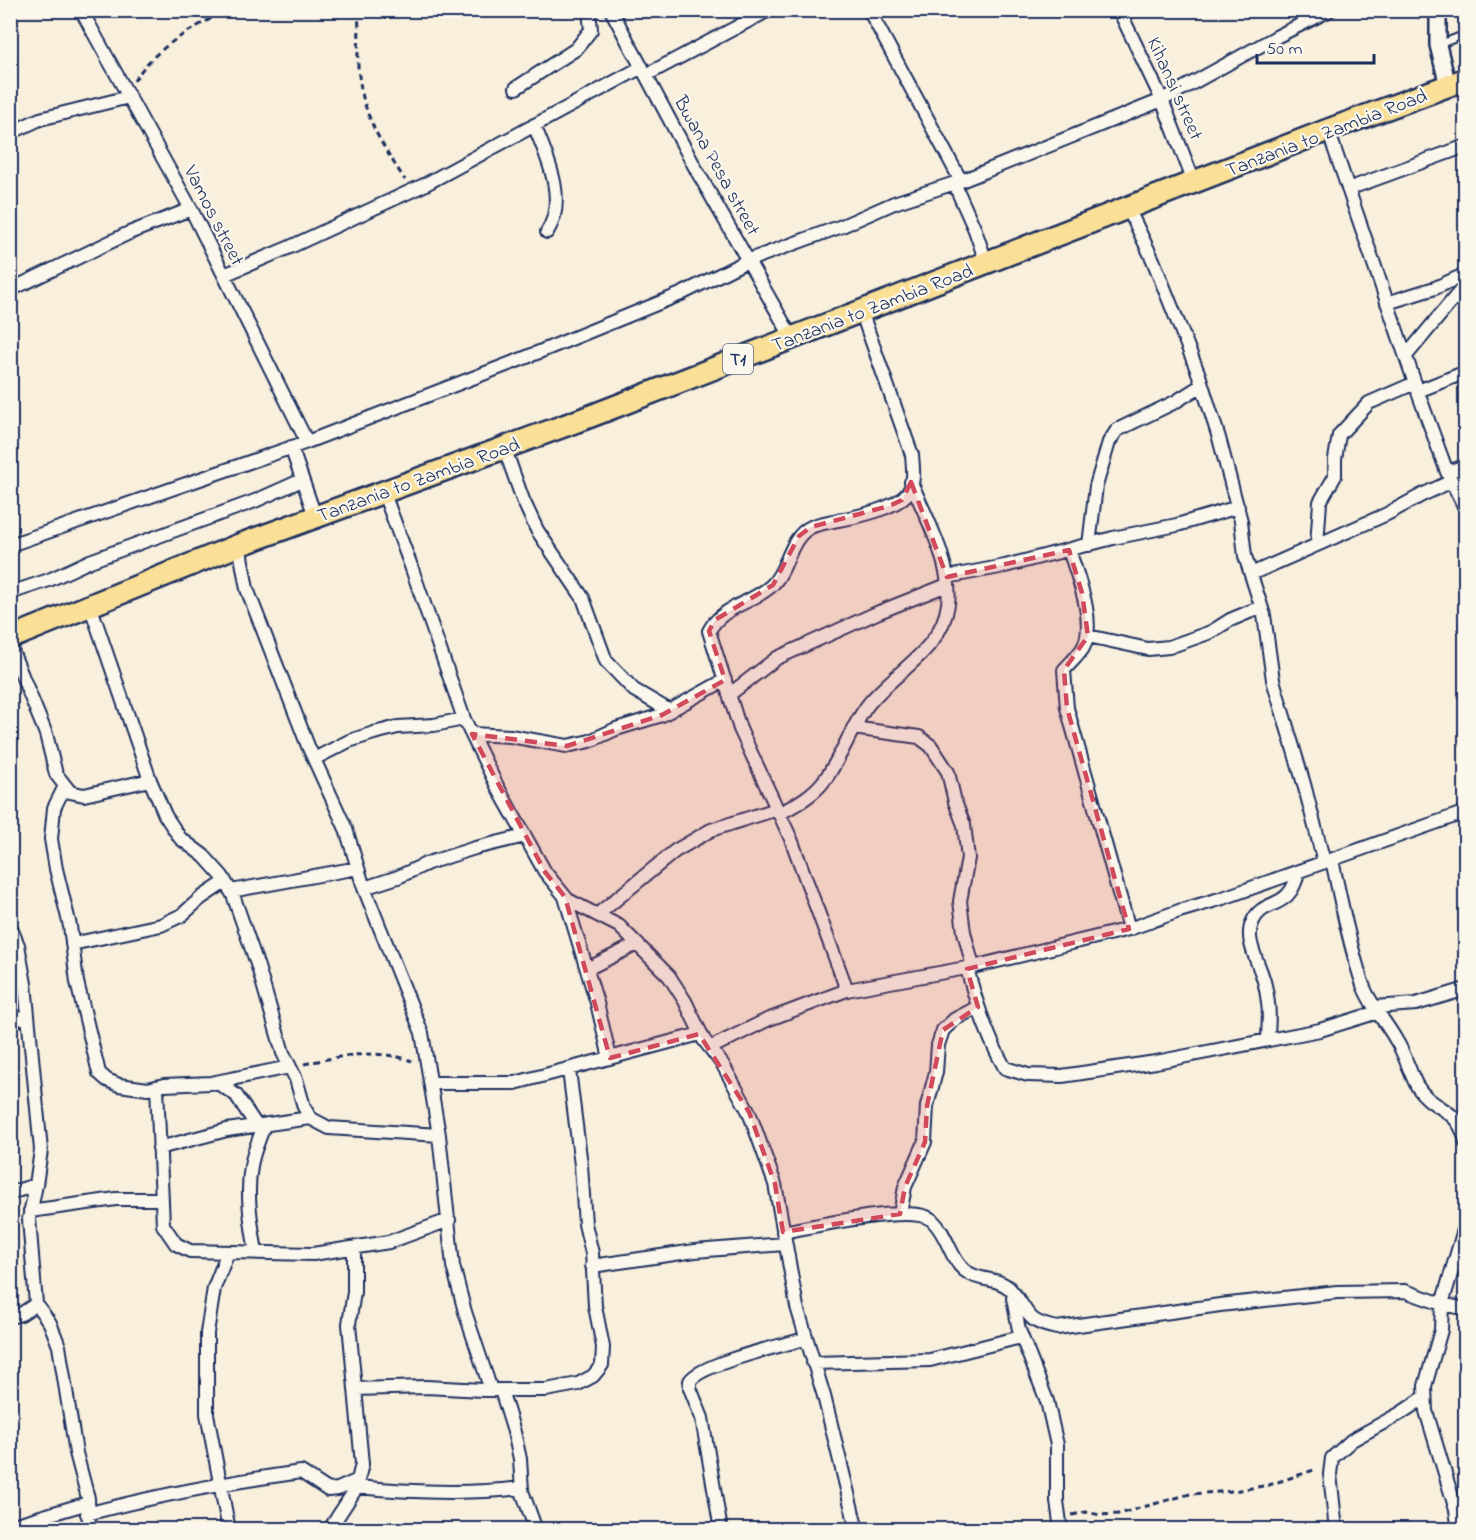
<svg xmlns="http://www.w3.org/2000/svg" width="1476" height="1540" font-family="'Indie Flower',sans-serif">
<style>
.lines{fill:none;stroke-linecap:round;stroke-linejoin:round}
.service-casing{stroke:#1b2f5e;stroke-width:10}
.minor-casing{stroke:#1b2f5e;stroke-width:16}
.tertiary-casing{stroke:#1b2f5e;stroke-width:20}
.trunk-casing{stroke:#1b2f5e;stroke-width:26}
.path{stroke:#1b2f5e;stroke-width:3;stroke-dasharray:6 4.5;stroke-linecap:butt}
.service{stroke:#fbf7ec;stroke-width:6}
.minor{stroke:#fbf7ec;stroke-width:12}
.tertiary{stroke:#fbf7ec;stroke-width:15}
.trunk{stroke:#fadf96;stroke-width:21}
.marked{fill:#d1495b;fill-opacity:0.2;stroke:#d1495b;stroke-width:4.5;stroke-dasharray:12 8;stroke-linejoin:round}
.labels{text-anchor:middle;stroke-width:4.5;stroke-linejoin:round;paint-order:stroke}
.shield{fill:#fbf7ec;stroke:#5e6b89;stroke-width:1.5}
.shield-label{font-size:18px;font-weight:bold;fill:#1b2f5e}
.street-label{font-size:20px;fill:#1b2f5e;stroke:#fbf7ec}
</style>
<rect width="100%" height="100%" fill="#f9efdd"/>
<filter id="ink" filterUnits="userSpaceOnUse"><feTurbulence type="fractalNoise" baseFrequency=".0167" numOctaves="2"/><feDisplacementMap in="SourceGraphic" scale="12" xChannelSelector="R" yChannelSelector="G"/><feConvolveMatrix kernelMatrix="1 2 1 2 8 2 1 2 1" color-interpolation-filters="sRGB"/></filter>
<g filter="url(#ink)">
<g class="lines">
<g class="service-casing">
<path id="service" d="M1438,45L1466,34"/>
</g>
<g class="minor-casing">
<path id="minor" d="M81,10L191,209L307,442
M611,10L697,171L792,338
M869,10L961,181
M1119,10L1162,100L1194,182
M646,75L769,10
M516,88L576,49L591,30L589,10
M534,125C547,157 568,200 547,232
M1328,130L1420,398L1447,472L1466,510
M10,133L40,119L129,97
M954,183L975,230L986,262
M1348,189L1466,146
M1128,208L1153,260L1199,375L1219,438L1241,521L1245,556L1264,615L1273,680L1304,784L1324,862
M224,275L290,247L424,185L642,67
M10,290L129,233L191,209
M1387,303L1435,288L1466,274
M1406,356L1466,284
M1418,391L1466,372
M291,447L315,516
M504,447L523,500L537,530L583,598L606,661L634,690L670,711
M1447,472L1466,466
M383,491L411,566L464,719L497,786L545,872L568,900L619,926L669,976L685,1001L704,1040L723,1065L749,1112L775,1184L797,1307L824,1396L857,1530
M10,545L307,442L522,359L681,294L749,260L842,226L894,203L961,181L1162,100L1278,36L1330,10
M239,545L247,589L308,746L346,829L364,888L422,1033L439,1135L453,1266L465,1312L491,1390
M1089,545L1096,486L1109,442L1117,430L1175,402L1202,385
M1317,545L1320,502L1335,476V459L1339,435L1369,403L1415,383
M1069,550C1077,575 1097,623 1083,648C1078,656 1070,663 1064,670L1067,708L1129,929
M1251,574L1387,514L1422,495L1452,481
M947,577L1005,566L1113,538L1177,525L1238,507
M10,593L49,580L90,561L255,501L302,480
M90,605L150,780L165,815L180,838L204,856L222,876L233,895L258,967L283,1053L296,1079L304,1107L310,1118L329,1128L439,1135
M1088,636L1148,649L1169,647L1211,632L1230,620L1261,607
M10,646L46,734L56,774L70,792L84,795L150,780
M730,694L777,658L879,612L947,585
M853,728L919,737L931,746L948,772L955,802L964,825L968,858L960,901L964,932L973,967
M472,734L510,736L567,746L590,741L616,729L662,715L725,680
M314,759L349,741L374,733L398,727L434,725L464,719
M65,786L54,808L51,839L56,869L70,926L77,982L99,1073L107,1080L119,1085L148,1089L164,1085L211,1083L290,1067
M779,814C795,805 812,796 823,782C840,761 850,729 867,706C893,672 942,651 948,604C953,566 926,517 911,482
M1332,860C1341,901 1349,944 1363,985C1370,1005 1386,1022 1396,1040C1405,1054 1409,1071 1417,1086C1433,1112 1459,1106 1466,1143
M364,888L398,877L428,863L475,848L525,836
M231,891L358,868
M565,897L597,1003L610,1058
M597,915L675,851L711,830L777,809
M10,926L18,945L25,984L41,1150L36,1185L29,1219L36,1304L21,1314L10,1317
M72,944L161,925L182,915L201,898L225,882
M967,968C976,1003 987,1037 1005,1068L1028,1075L1062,1076L1156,1062L1320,1030L1378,1012
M587,969L637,944
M847,990L791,839L740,729L709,631C722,606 751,604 771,586C788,571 789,537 811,527C819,523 830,522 838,520C857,517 899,508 909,491C915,481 913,467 912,455L861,311
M1375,1007L1416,1004L1466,989
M10,1021L27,1016
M1268,1040C1268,1028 1270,1015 1268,1003C1267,994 1265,983 1262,975C1257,959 1244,938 1253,921C1264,897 1290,912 1298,872
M710,1048L767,1020L847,990L977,966L1129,929L1179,911L1223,898L1466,812
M216,1082L236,1095L256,1125
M431,1083H515L700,1034
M157,1087L163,1225L176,1244L190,1251L313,1254L389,1242L449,1220
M159,1148L227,1130L310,1118
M10,1193L36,1185
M30,1211L116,1199H161
M900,1214L905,1187L925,1142L927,1106L936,1072L938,1045L943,1030L955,1019L978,1007
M783,1232C811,1227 912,1203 932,1220C948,1235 950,1258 964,1270C978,1282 999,1277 1010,1289C1031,1312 1022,1321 1057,1328L1220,1305L1337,1292L1405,1291L1442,1304L1466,1309
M228,1252L214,1288L207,1333V1414L229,1530
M256,1252C251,1223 246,1195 251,1166C253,1152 260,1138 264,1125
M592,1266L695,1251L785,1244
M1013,1298L1019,1330L1047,1401L1057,1445V1501L1061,1530
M36,1304L50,1323L59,1346L76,1453L88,1498L89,1530
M813,1363L930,1360L1021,1337
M355,1389L426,1387L483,1390H546L578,1384L593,1376L602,1365L603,1347L595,1306L592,1253L585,1224L581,1165L569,1070
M501,1390L514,1432L520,1459L522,1491L536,1530
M347,1486C405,1492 464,1495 522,1488
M87,1514C157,1495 229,1482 301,1472L328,1490L338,1489L358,1480L362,1464L349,1324L354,1292V1248
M10,1526L88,1503
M329,1530L357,1487
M721,1530L702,1418L690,1388V1381C700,1364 783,1345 805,1339
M1336,1530L1330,1474L1332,1458L1352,1440L1401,1413L1425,1397
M1459,1530L1456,1510L1426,1411L1425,1386L1441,1330L1442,1304L1466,1223"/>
</g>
<g class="tertiary-casing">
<path id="tertiary" d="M1438,10V45L1448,86"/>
</g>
<g class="trunk-casing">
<path id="trunk" d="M10,638L239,545L591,416L1328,130L1466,79"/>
</g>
<path class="path" d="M357,10C361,29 357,47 358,66C362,115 379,140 405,180
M134,81C156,46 192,29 227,10
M304,1064C340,1056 376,1048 412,1061
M1072,1515L1086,1512L1100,1515L1118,1514L1190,1494L1233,1491L1269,1485L1317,1469"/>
<use href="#service" class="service"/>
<use href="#minor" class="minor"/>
<use href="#tertiary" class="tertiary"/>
<use href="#trunk" class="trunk"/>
</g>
</g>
<path class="marked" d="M911,482L947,577L1069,550L1082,593L1088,636L1064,670L1067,708L1129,929L967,969L978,1007L943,1030L927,1106L925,1142L905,1187L900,1214L783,1232L775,1184L749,1112L699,1034L610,1058L565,897L545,872L472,734L567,746L662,715L725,680L709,631L715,620L773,585L799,536L811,527L889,506L902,500Z"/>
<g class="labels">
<rect class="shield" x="723" y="344" width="30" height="30" rx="4.5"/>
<g class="shield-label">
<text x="738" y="365">T1</text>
</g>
<g class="street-label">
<text transform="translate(1176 88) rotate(66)" y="7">Kihansi street</text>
<text transform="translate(1326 132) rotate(-21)" y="7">Tanzania to Zambia Road</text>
<text transform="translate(718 165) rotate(61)" y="7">Bwana Pesa street</text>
<text transform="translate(215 215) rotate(63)" y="7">Vamos street</text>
<text transform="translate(872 307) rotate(-21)" y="7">Tanzania to Zambia Road</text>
<text transform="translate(418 479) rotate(-20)" y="7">Tanzania to Zambia Road</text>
</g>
</g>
<rect width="1476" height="1540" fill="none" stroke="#fbf7ec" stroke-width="36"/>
<rect x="18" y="18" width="1440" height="1504" fill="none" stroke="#1b2f5e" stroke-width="2" filter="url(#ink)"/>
<path d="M1257 54v9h117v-9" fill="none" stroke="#1b2f5e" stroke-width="3"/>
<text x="1266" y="54" font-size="18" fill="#1b2f5e" stroke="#fbf7ec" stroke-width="4.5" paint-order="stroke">50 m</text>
</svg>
